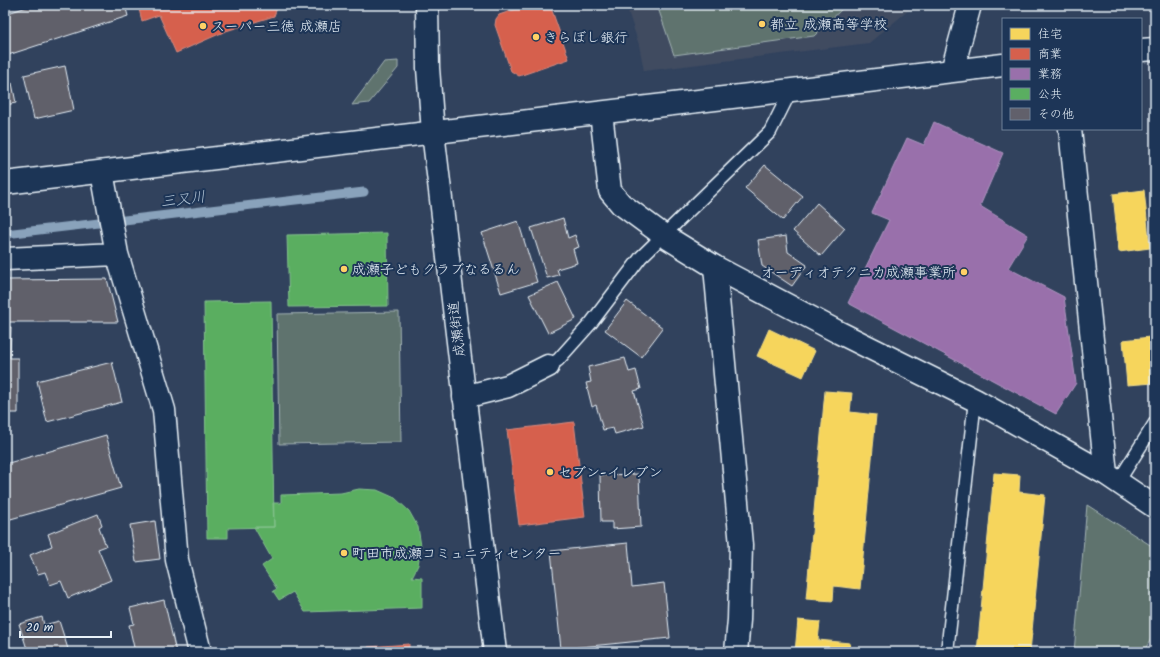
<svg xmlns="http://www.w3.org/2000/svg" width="1160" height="657" font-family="Kalam,'Klee One',sans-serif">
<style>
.built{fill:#3f4b61}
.green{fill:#5e736e;stroke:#a3b2b3}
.homes{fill:#f6d55c;stroke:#f2dd8b}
.shops{fill:#d6604d;stroke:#db8c80}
.offices{fill:#9970ab;stroke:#b197c2}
.public{fill:#5aae61;stroke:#85c28e}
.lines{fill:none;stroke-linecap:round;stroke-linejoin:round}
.stream{stroke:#89a2bb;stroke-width:9}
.building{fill:#61606b;stroke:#e8f1f8}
.service-casing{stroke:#e8f1f8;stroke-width:15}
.minor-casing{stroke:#e8f1f8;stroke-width:25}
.tertiary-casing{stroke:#e8f1f8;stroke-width:25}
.secondary-casing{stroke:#e8f1f8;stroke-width:25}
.service{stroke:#1d3557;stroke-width:12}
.minor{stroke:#1d3557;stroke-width:22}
.tertiary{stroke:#1d3557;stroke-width:22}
.secondary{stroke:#1d3557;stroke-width:22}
.poi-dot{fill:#ffd166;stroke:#1d3557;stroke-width:1.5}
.labels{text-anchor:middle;stroke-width:4;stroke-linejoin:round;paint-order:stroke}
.poi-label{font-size:14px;fill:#e8f1f8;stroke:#1d3557;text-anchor:start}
.street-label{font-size:14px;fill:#e8f1f8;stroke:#1d3557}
.water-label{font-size:15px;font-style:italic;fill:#b1c3d4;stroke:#1d3557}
</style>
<rect width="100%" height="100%" fill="#31425d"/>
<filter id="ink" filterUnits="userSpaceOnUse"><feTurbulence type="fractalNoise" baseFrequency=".025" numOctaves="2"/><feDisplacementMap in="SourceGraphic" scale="8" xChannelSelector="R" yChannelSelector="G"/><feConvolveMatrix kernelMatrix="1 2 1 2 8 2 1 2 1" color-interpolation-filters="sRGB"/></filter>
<g filter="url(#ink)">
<path class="built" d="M626,5H915L869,43L644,71L639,45Z"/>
<path class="green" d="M657,5H851L845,6L814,36L674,55Z
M398,61V68L369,103L352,105L384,62Z
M399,312L401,442L279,444L277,314Z
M1087,505L1155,548V633L1143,652H1074Z"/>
<path class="homes" d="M1144,190L1150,248L1119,252L1113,194Z
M769,329L815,351L803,377L757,356Z
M1150,337L1154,383L1127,385L1123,340Z
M825,391L852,393L850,412L876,415L860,589L834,586L833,601L806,599Z
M994,473L1020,475L1019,492L1045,495L1030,652H977Z
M798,620L820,622L818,640L850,643V652H795Z"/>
<path class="shops" d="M138,5H278L274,16L226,31L176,53L159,15L142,21Z
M528,5H550L569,59L519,76L511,71L495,25L496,19L499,15Z
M574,422L585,517L519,525L507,430Z
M409,644V652H369L368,647Z"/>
<path class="offices" d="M934,122L1003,153L980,206L1028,235L1008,268L1064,297L1076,383L1056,414L848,303L889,220L872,213L907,138L924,145Z"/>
<path class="public" d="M387,233L388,306L289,307L287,235Z
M271,301L274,527L228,528V538H207L204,302Z
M359,489L377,490L395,498L409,511L418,527L421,546L418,565L412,577L422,578V608L305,612L293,592L279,600L273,591L277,589L262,566L272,559L254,527H274L273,503H281V495L341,493Z"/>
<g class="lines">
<path class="stream" d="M5,234L364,192"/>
</g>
<path class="building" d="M33,5H125L128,16L5,56V14Z
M65,66L74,110L34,119L24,75Z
M12,83L16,103L5,105V85Z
M765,165L803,196L783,220L745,188Z
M817,203L845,228L821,256L793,231Z
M563,218L568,238L575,235L579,247L573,249L577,263L557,269L559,275L547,278L531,228Z
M518,221L537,282L501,293L482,233Z
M786,236L788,252L807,265L792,286L762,266L758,240Z
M107,279L118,322H5V280Z
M558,282L576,319L548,333L529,295Z
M627,301L663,328L641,357L605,330Z
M5,327H11L10,358H18V413H5Z
M625,358L629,372L636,370L641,389L634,391L644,426L615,434L613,428L603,430L596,405L592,407L586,383L591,382L588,367Z
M112,362L122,402L47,422L37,381Z
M106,435L121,488L7,520L5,513V464Z
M639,474L641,527L612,529V522H601L600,475Z
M98,514L102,525L99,527L106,546L98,549L111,580L68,598L61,581L50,585L45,572L38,574L30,555L52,546L48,534Z
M155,521L160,559L136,562L130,525Z
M628,543L632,587L664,583L670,638L561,649L551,551Z
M164,600L176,652H135L129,625L134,624L130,608Z
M42,617L44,625L59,621L69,652H28L19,624Z"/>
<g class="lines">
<g class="service-casing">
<path id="service" d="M548,366L558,360L591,323L641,257L770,132L791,90
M1118,482L1155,423
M947,652L975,400"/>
</g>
<g class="minor-casing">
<path id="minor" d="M601,113L610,191L621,204L663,235L715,267L838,332L975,400L1106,474L1155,507
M1070,129L1106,474
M102,172L117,254L164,410L177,560L200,652
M5,259L117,254
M464,397L508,386L548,366"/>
</g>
<g class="tertiary-casing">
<path id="tertiary" d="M1141,50L1155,49
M952,71L970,5
M5,183L1003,65
M715,267L741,545L739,620L736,652"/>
</g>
<g class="secondary-casing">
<path id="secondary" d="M427,5L428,68L433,132L495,652"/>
</g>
<use href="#service" class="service"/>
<use href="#minor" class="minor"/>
<use href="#tertiary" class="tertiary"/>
<use href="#secondary" class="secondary"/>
</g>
</g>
<g class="poi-dot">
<circle cx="762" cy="24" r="4"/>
<circle cx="203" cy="26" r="4"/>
<circle cx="536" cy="37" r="4"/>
<circle cx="344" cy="269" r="4"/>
<circle cx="964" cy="272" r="4"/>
<circle cx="550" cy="472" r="4"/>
<circle cx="344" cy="553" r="4"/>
</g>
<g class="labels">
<g class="poi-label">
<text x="770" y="29">都立 成瀬高等学校</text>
<text x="211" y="31">スーパー三徳 成瀬店</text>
<text x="544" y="42">きらぼし銀行</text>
<text x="352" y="274">成瀬子どもクラブなるるん</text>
<text x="956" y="277" text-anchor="end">オーディオテクニカ成瀬事業所</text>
<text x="558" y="477">セブン-イレブン</text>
<text x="352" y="558">町田市成瀬コミュニティセンター</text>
</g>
<g class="street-label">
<text transform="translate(456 329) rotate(-97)" y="5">成瀬街道</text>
</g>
<g class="water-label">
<text transform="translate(183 199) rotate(-7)" y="5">三又川</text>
</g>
</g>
<rect width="1160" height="657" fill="none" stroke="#1d3557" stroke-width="20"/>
<rect x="10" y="10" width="1140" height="637" fill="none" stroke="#e8f1f8" stroke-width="1.5" filter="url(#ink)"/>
<rect x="1002" y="18" width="140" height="112" fill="#1d3557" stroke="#6e8097"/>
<rect x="1010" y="28" width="20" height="12" fill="#f6d55c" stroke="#6e8097"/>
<text x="1038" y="38" font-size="12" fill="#e8f1f8">住宅</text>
<rect x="1010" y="48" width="20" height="12" fill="#d6604d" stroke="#6e8097"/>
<text x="1038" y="58" font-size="12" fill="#e8f1f8">商業</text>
<rect x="1010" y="68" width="20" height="12" fill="#9970ab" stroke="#6e8097"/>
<text x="1038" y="78" font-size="12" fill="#e8f1f8">業務</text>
<rect x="1010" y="88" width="20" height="12" fill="#5aae61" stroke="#6e8097"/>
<text x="1038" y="98" font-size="12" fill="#e8f1f8">公共</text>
<rect x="1010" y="108" width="20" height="12" fill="#61606b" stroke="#6e8097"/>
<text x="1038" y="118" font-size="12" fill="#e8f1f8">その他</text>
<path d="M20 631v6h91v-6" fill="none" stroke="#e8f1f8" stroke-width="2"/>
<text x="26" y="631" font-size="12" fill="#e8f1f8" stroke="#1d3557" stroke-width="3" paint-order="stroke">20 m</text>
</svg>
